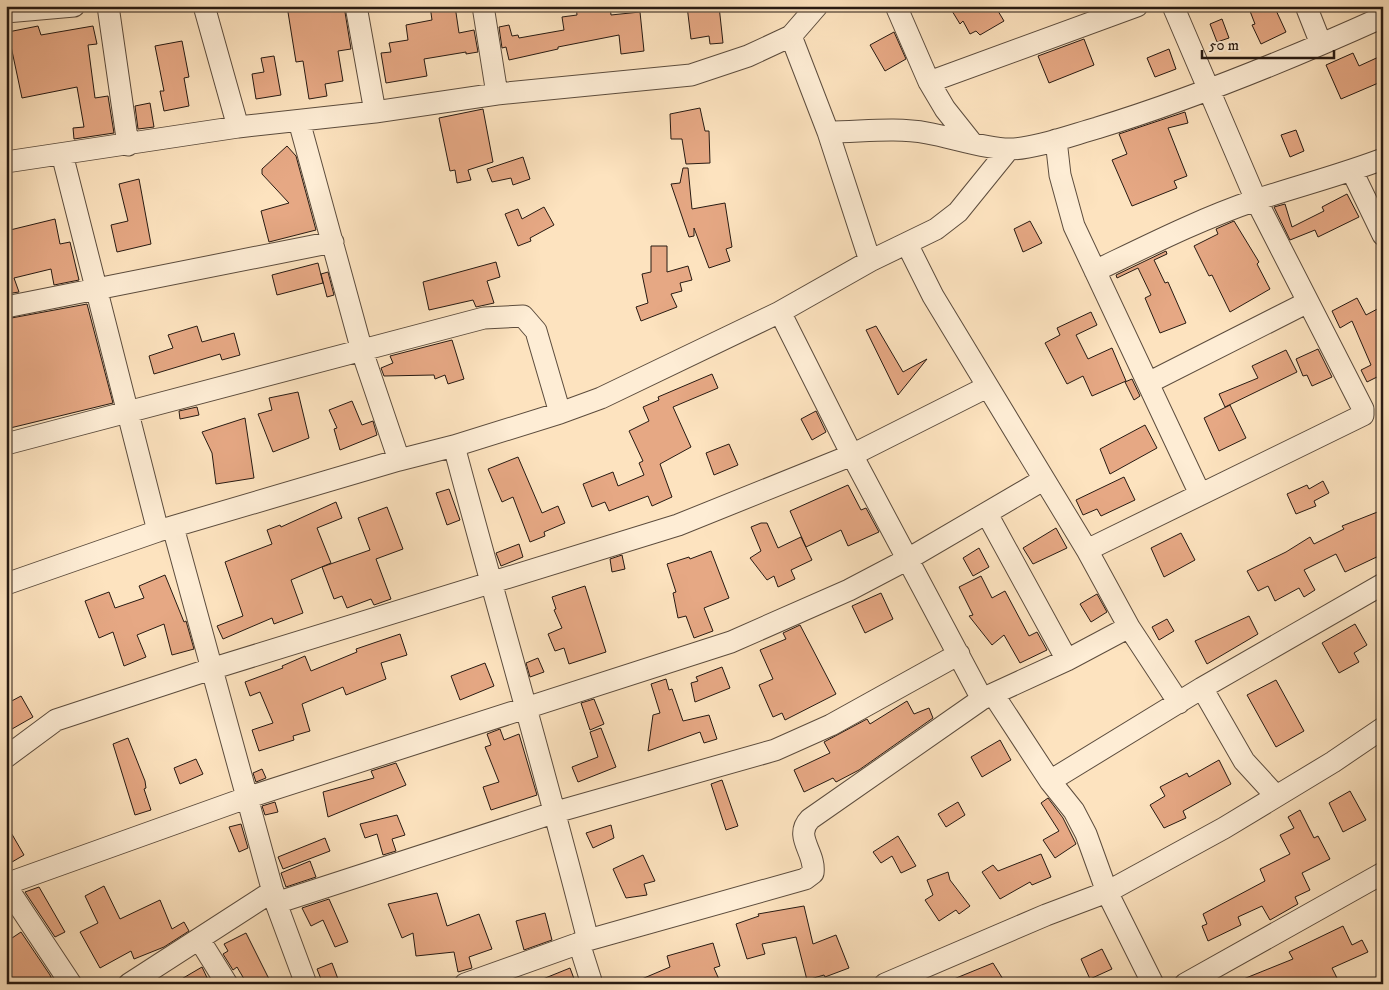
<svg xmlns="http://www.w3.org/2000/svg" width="1389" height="990" font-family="'IM FELL DW Pica',serif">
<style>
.building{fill:#e6a884;stroke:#271a12}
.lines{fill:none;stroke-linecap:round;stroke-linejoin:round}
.minor-casing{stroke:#5c4c3d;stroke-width:23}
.minor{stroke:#feedd5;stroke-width:21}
</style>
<rect width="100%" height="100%" fill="#fde3bf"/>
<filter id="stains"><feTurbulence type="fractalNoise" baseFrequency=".004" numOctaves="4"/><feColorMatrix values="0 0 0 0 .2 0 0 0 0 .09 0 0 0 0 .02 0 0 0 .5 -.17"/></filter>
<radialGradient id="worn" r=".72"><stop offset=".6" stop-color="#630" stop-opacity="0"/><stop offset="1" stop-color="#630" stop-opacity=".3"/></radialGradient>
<path class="building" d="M287,6H344L351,49L338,51L343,81L325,84L327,96L309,99L303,61L296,62Z
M430,6H455L459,33L474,30L478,52L466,54V52L424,59L427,76L386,83L381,53L391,52L389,43L408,40L406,25L432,20Z
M576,6H610L611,15L640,12L644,51L621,54L619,35L558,47V49L509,60L506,47L502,48L499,27L509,25L512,36L518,35L519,38L564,30L562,17L577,15Z
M687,6H719L723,43L710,44L709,36L691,39Z
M949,6H995L1004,21L980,35L976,31L970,34L963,21L960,24Z
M1248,6H1274L1286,32L1261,44L1252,25L1255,24Z
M1222,19L1229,38L1217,42L1210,24Z
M38,26L41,35L93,26L97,44L88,45L95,98L108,96L114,133L74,139L73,128L84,127L77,87L22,98L8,32Z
M894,32L906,59L885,71L870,45Z
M1084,39L1094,65L1049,83L1038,56Z
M182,41L189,77L184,78L189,106L164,111L160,91H164L155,46Z
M1169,49L1176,69L1155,77L1147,58Z
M1353,53L1359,66L1383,55V81L1341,99L1326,65Z
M274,56L281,95L256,99L252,74L264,72L261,58Z
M150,103L154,127L138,129L135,106Z
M700,108L705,131H709L710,163L686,164L682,139H671L670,114Z
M483,109L493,162L468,170L471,180L457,183L455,170L450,171L439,118Z
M1185,112L1188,123L1168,128L1187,176L1174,181L1177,188L1132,206L1112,160L1127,154L1119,134Z
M1296,130L1304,151L1290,157L1281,135Z
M287,146L296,156L316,230L269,242L261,211L289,203L262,174V169Z
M523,157L530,179L513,185L511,178L492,182L487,169Z
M683,168H688L692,209L725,203L732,247L726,249L730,261L709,268L694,228V236L689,237L671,184L680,183Z
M139,179L151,244L117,252L111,225L128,221L119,184Z
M1347,194L1359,217L1318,237L1315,230L1290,240L1274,207L1285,204L1292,227L1324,211L1322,207Z
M544,207L554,225L530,238L531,241L518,246L505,214L518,209L522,219Z
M55,219L60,244L70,242L79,280L54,285L51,269L14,278L19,292L6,294V231Z
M1030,221L1042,243L1023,252L1014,229Z
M1234,221L1259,262L1257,264L1270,289L1230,312L1212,275L1209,276L1194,246L1218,234L1216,229Z
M651,246H667V272L688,266L692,280L680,283L682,291L671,294L677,307L641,321L636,307L648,303L642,274L651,272Z
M1166,251L1167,254L1154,260L1165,283L1168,282L1186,323L1160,333L1145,298L1151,295L1138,268L1117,278L1116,275Z
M496,262L500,277L487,281L494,303L476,307L473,300L429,310L423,282Z
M318,263L323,283L277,295L272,275Z
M328,272L334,295L327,297L321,274Z
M1357,298L1366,315L1383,306V391L1377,377L1367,382L1361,370L1371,365L1352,321L1340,328L1332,311Z
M87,304L113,403L6,429V319Z
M1091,312L1097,325L1076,335L1088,359L1112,348L1126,381L1092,396L1083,376L1067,384L1045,343L1060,335L1057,328Z
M197,326L202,342L234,333L240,355L222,360L220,354L154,374L149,356L173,348L168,335Z
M876,326L903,372L927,359L898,395L866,330Z
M452,340L464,379L448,384L445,375L435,379L434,375L384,376L381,368L393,363L390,356Z
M1318,349L1332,377L1312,386L1307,375L1303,376L1296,359Z
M1286,350L1297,372L1225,407L1219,394L1258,378L1252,366Z
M712,374L718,388L673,407L691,447L660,464L672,497L652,506L648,496L609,511L605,502L592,507L583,484L613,472L618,486L644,475L639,463L643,461L629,431L649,421L643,407L659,400L658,397Z
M1132,379L1140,396L1134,400L1125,382Z
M298,392L309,438L273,452L258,414L272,410L269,398Z
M352,401L362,425L373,421L377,435L340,450L334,429L337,428L329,410Z
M1230,405L1246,438L1219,451L1204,418Z
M197,407L199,415L180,419L179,411Z
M816,411L826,432L812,440L801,419Z
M245,418L254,478L216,484L212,453L202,432Z
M1145,425L1157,448L1110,474L1100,449Z
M729,444L738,465L714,475L706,453Z
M518,457L542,513L558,506L565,523L544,532L545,536L530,542L513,497L502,502L488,469Z
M1124,477L1135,500L1101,516L1097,509L1083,515L1076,500Z
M1323,481L1329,493L1314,501L1316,506L1296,514L1287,494L1307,485L1309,489Z
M848,485L861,510L866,508L879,532L848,546L841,530L806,547L790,511Z
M449,489L460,520L447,525L436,493Z
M336,502L342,518L317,528L331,563L291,580L303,613L274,624L272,618L223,639L217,626L243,616L225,562L272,544L267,530L280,525L281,527Z
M387,507L403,549L376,559L391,599L374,605L371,599L347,608L342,596L334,599L322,567L370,550L358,518Z
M1380,511L1383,518V554L1345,572L1336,554L1304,570L1315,590L1304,597L1299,588L1275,601L1268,586L1258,591L1247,571L1286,552L1310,537L1314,544L1344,529L1342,526Z
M761,523H767L778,548L801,537L812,560L791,570L795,579L778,587L774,576L767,580L750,558L761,551L751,527Z
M1056,528L1067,548L1033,564L1023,548Z
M1181,533L1195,560L1164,577L1151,548Z
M519,544L523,557L501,566L496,553Z
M979,548L989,567L973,576L963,558Z
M711,551L729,598L704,608L713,631L694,638L686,616L678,618L673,593L676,592L667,564L689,557L690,559Z
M622,555L625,569L612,572L610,559Z
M165,575L184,622L186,621L194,649L172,655L164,624L137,635L146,657L124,666L113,632L99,638L85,601L109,592L115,608L144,598L139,586Z
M981,576L992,598L1005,591L1029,636L1037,632L1047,650L1020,663L1004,635L992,645L969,616L973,615L959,587Z
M585,586L606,652L569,664L564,648L555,651L548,634L562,628L554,610L556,609L552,597Z
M881,593L893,619L865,633L852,606Z
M1097,594L1107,612L1091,622L1080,604Z
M1249,616L1258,634L1207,664L1195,641Z
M1167,619L1174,631L1159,640L1152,627Z
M1355,624L1367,645L1354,653L1359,662L1339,673L1322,643Z
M800,625L836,694L785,720L782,713L773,717L759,685L773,679L760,650L786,639L783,633Z
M400,634L407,655L381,663L386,679L346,695L343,687L302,704L310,731L293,736L294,740L259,751L252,730L273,723L260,692L250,696L245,682L283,668L282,666L305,656L311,671L357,652L356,649Z
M538,658L544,672L530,677L526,663Z
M485,663L494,686L460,700L451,676Z
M722,667L730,688L695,702L691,683L698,681L696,677Z
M666,679L669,690L672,689L683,721L709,715L717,739L704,743L700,732L648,751L653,715L660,713L651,684Z
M1276,680L1304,731L1276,747L1247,695Z
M21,696L33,717L12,729L6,719V704Z
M594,699L604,724L590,730L581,703Z
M907,701L914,714L929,708L933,718L859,770L836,782L833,778L804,792L794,770L830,753L824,742L867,719L870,724Z
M601,728L616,767L578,782L572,767L598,757L590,732Z
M500,729L504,740L519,734L537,795L491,810L483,787L499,782L485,747L491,745L487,734Z
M128,738L145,781L146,788L144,789L151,810L135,815L113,744Z
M1000,740L1011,760L982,777L971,757Z
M196,759L203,774L180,784L174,768Z
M1219,760L1231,784L1183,811L1186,818L1164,828L1150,805L1165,796L1160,787L1187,773L1189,777Z
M396,763L406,785L328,817L323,792L374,778L371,771Z
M262,769L266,778L256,782L253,773Z
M722,780L738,826L726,830L711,784Z
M1350,791L1366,820L1343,832L1329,803Z
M1048,798L1063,818L1076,844L1055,858L1043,840L1059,831L1041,803Z
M275,802L278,812L265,815L262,806Z
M958,802L965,815L946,827L938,814Z
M1300,810L1314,838L1318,836L1330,859L1302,873L1310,890L1295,897L1298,904L1270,920L1262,906L1238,917L1241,925L1208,941L1202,926L1207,924L1203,914L1265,881L1260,869L1290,854L1280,835L1294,828L1288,817Z
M397,815L405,835L392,839L396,851L383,855L377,834L365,838L360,824Z
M6,824L24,855L12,862L6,853Z
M241,824L248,848L239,852L229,827Z
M611,825L614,838L593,848L586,833Z
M898,836L916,866L901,873L892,856L881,863L873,852Z
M325,838L330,851L283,869L278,857Z
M1041,854L1051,877L1032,885L1030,882L1000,899L982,872L993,865L998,871Z
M643,855L655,881L644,884L647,895L626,898L613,869Z
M310,861L316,877L286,887L281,873Z
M948,872L950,880L970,906L959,914L956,910L939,921L925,900L933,895L927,880Z
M104,886L120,919L160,900L172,929L184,922L189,931L164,947L134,959L131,951L100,968L80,932L98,923L85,896Z
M39,887L65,932L55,937L25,892Z
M437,893L447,926L479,914L492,949L469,957L472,968L458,972L454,952L416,956L413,933L402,938L388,904Z
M329,899L348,942L335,947L323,920L311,926L302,908Z
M804,906L813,944L836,935L849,968L825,977L824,975L807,980L796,937L762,944L765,954L747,959L736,924L759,916L758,914Z
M545,913L552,940L524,950L516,921Z
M1343,926L1352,945L1362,940L1368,952L1332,968L1340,984H1231L1293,959L1289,952Z
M21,932L50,975L54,984H6V942Z
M246,933L269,979L257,984H247L237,967L233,970L223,954L228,951L224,944Z
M713,943L720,966L714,968L721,984H630L670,967L667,956Z
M1102,949L1112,969L1090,979L1081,959Z
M332,963L338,979L323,984L317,969Z
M993,963L1006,984H944V983Z
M202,967L210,984H173Z
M570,968L576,984H533V983Z"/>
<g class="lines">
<g class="minor-casing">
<path id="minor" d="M108,6L128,145
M204,6L238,127
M356,6L375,112
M483,6L497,94
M896,6L929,82L945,109L972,143
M1306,6L1321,44
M6,12L74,6
M791,36L828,132L870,261
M929,82L1137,6
M299,121L362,351L399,460
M828,132C861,132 895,127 927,133C951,137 985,149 1009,149C1034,149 1072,135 1097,128C1195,98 1290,59 1383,17
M1056,140L1060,175L1074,226L1200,494
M62,154L158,531
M6,162L238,127L375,112L497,94L691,75L748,56L791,36L817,6
M1352,171L1383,235
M907,244L933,296L1087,550L1129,627L1179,703
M1095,271C1147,246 1200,219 1256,200C1298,186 1341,175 1383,159
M6,307L333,242
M780,312L852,455L982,699
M1148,383L1308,302
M6,444L484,318L523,316L536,331L560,413
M454,446C498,611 546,774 588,940
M987,514L1067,660
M173,527L276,903L306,984
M1087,550L1363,415V409L1256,200L1173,6
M6,584L158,531L399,460L454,446L560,413L601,398L780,312L870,261L936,229L958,212L1009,149
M1202,688L1244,761L1276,796
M993,694L1050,781L1074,811L1086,834L1107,892L1153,984
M6,757L56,720L211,669L678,525L852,455L987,387
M1050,781L1202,688L1383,584
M6,884L246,798L731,642L849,590L908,559L1043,480
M6,886L71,984
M276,903L556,812L775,750L831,725L959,654
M199,939L227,984
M579,943L592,984
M129,984L273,891
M465,984L588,940L805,879L813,873C816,852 793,837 810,819L982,699L1067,660L1129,627
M885,984L1046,915L1107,892L1224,828L1333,762L1383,728
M1185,984L1383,873"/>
</g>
<use href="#minor" class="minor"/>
</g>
<rect width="1389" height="990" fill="none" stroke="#fde3bf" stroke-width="25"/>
<rect x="8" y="8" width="1374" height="975" fill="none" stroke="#271a12" stroke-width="2.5"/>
<rect x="12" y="12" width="1364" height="965" fill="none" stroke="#271a12"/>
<path d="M1202 50v8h132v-8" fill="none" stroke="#271a12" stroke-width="2.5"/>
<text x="1209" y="50" font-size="15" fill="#271a12" stroke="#feedd5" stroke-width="4" paint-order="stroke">50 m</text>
<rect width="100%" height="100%" filter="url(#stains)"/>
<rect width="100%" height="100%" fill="url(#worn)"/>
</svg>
